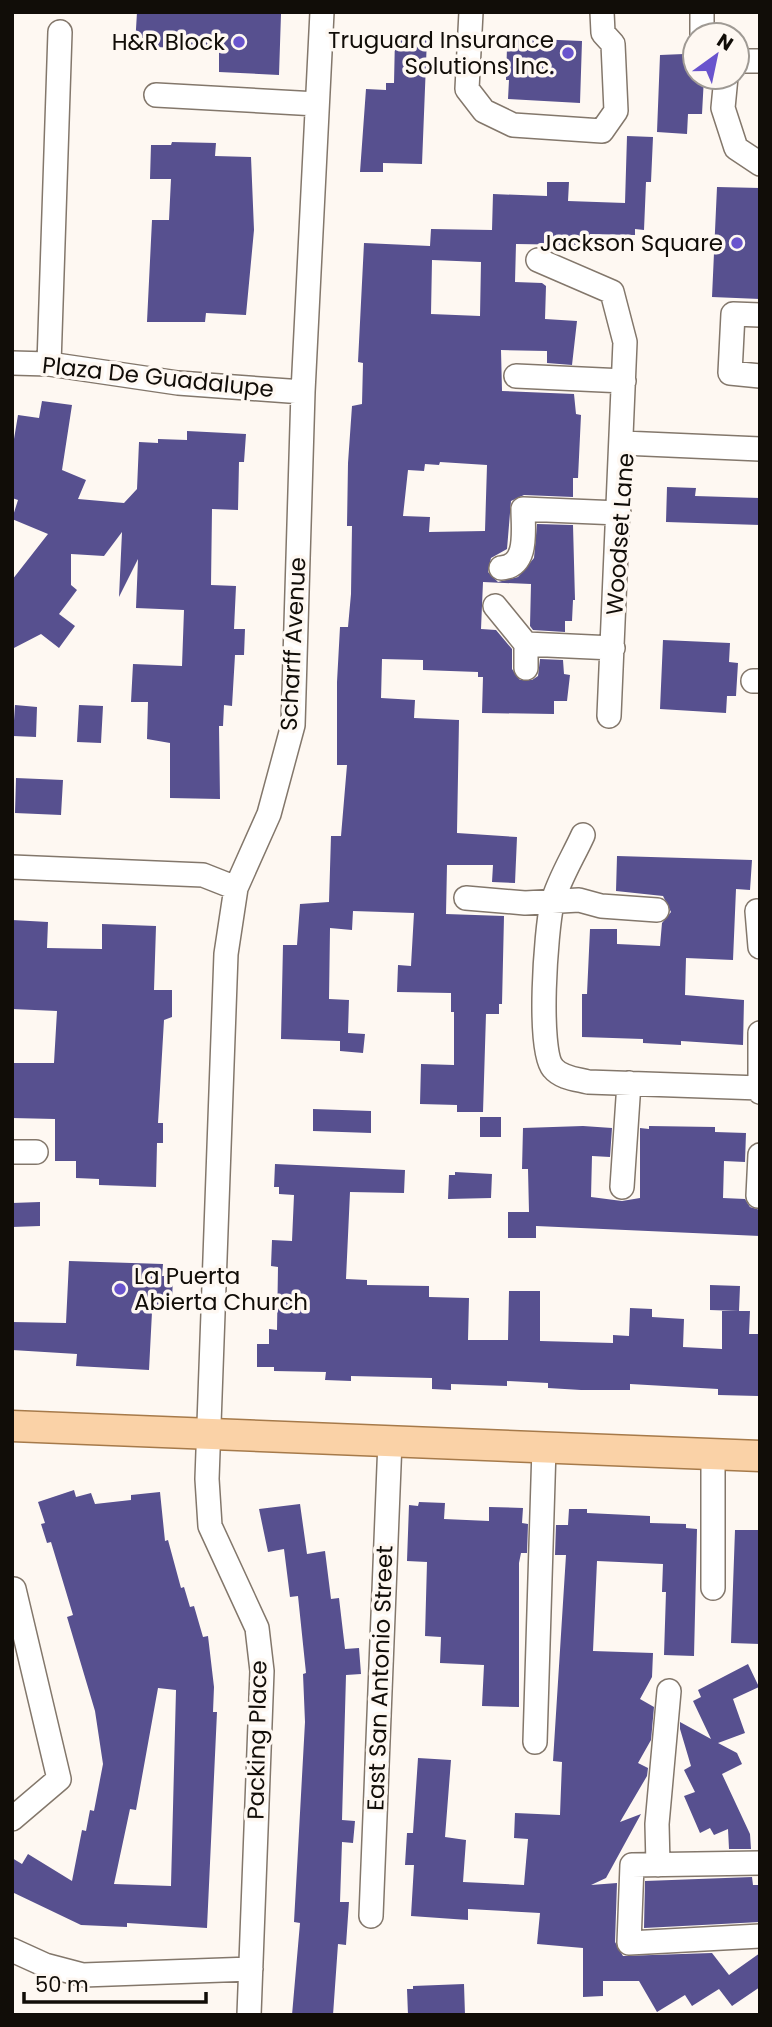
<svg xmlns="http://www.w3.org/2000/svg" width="772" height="2027" font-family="Poppins,sans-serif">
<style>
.building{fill:#57508f;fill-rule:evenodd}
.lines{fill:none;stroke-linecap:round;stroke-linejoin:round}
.minor-casing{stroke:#83776b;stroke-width:26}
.major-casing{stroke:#a67a4a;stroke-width:33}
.minor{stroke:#fff;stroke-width:23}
.major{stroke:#fad2a7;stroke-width:30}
.poi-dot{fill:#6954cd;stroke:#fef8f2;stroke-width:2.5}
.labels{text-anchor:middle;stroke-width:7;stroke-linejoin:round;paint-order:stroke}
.poi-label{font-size:23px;fill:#110d08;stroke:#fef8f2;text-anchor:end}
.street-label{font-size:23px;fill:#110d08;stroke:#fef8f2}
</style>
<rect width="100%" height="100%" fill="#fef8f2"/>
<path class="building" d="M137,12L281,14L279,75L219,72V50L135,46Z
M395,37L427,38L422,164L383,163V172H360L366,89L386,90V83H394Z
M511,38L582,41L580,103L508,99L509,80H506L507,47H511Z
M684,54L695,58V77H704L702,114H688L687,134L657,132L660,55Z
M627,136L653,137L651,182H646L644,230L635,229V235L590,234V238H579V245L516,244L515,282L542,283L546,286L545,319L577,321L572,365L547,363V351L501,350L502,391L574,394L576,414L581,415L578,478H573V497L524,495L511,501L507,549L491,558L488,572L498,582L518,577L534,558L537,524L573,525L575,600H573L572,621H565V632L533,630L530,626L531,584L483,582L481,629L496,630L512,649V669L520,680H532L538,676L540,659L563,660L564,674L570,675L567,701H554V714L482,713L483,677H478V672L423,670V660L382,659L381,698L415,700L414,718L459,720L457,833L517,837L515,883L492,882L493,865H447L446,914L504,916L502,1004H499V1014H486L483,1112H457V1105L420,1104L421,1064L454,1065V1012H451V993L397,992L398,965L411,966L414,913L353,911L352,930L330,928L329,999L349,1000L348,1033L365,1034L363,1053L340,1051V1041L281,1039L283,945H297L300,904L329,902L331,836H341L347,765H337V682L340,627H348L351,594L352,526H347L348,463L352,406L362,404L363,363L358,362L364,243L430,246L431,229L492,230L493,194L547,196V182H569L568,201L625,203ZM432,260L481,262L480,316L431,314ZM440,462L487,465L485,531L429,532L430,517L403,516L408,470L424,471L425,464L439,465Z
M172,142L216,143L215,156L251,157L254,230L246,315L206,313L205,322H147L152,220H169L171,179H150L151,145H171Z
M717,187L760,188V299L712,297Z
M42,401L72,405L62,470L86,480L78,499L124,503L137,489L139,442L158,443V439L187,440V431L246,434L244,462H239L238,510L212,509L211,585L236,586L234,629H245L244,655H235L232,706L224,705L223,726H219L220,799L170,798V743L147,739L148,702H131L133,664L182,666L184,610L136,608L138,559L119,597L122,532L104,556L71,554V585L77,590L59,614L75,626L59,648L41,634L12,649V580L48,534L12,519L18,500L12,498V451L18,415L39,418Z
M667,487L696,488L695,496L760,498V525L666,522Z
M663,640L730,643L729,662L738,663L736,696H727L726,713L660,709Z
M15,705L37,707L36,737L13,736Z
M79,705L103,706L101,743L77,742Z
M16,778L63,780L61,815L15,813Z
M617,856L752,860L750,890L736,889L733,960L686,958L685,995L744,1000L743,1045L681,1041V1045L643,1043V1039L582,1037V994H587L590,929H617V944L660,946L662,923L671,912L663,896L616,891Z
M12,920L48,922L47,948L102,949V924L156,926L154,990H172V1017L164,1020L158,1123H163V1143H157L156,1187L99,1185V1179L76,1178V1161H55V1119L12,1118V1063H54L57,1011L12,1009Z
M313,1109L371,1111V1133L313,1131Z
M480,1117H501V1137H480Z
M583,1126L612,1128L610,1157L592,1156L591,1197L622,1201L640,1198V1128L649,1129V1126L715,1127V1132L746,1133L745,1162L724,1161L723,1198L745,1199L750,1207L760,1210V1236L536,1226V1238H508V1212H529L528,1169H522L523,1128Z
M275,1164L405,1170L404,1193L350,1192L346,1279L367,1280V1285L429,1286V1297L469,1298L468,1340H508L509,1291H540V1341L613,1343V1335L629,1336L630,1308L652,1309V1317L684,1319L683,1347L722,1349V1311H750L749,1334H759L758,1396L718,1395V1389L630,1384V1390H581L548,1388V1383L507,1381V1386L451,1384V1390L432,1389V1378L351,1376V1381L325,1380L326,1372L274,1371V1367H257V1344H269V1329L277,1330L278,1267L271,1266L272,1240L292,1241L294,1195L279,1194V1187H274Z
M455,1172L492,1174L491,1198L448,1199L449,1175H455Z
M40,1202V1226L12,1227V1203Z
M69,1261L163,1264L162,1276H173L172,1302L160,1301V1313L152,1312L149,1370L76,1366L77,1354L12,1350V1322L66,1323Z
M710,1285L740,1286L739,1311L710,1310Z
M74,1490L76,1497L91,1493L95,1504L131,1500V1495L160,1492L165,1541L168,1540L181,1588L184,1587L190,1607L194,1606L203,1637L208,1636L214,1687L213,1712H217L207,1928L127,1923V1927L81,1925L12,1892V1858L22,1864L28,1854L72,1881L82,1830L86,1831L90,1810L94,1811L103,1764L95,1711L67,1617L73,1615L51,1542L47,1543L41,1524L45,1523L38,1502ZM158,1688L176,1690L171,1886L114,1884L130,1809L136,1810Z
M419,1502L445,1503L444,1519L489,1521V1507L523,1508L522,1523L528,1524L527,1553H521L519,1563V1707L482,1706L484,1665L440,1663L441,1637L425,1636L427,1562L407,1561L409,1505L418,1506Z
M300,1504L307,1554L325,1551L331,1599L339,1598L345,1649L359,1648L361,1674L346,1675L342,1820L355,1821L353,1843L342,1842L340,1902H349L346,1945L338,1944L333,2015H292L300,1923L294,1922L305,1722L303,1674L306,1673L298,1596L290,1597L284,1549L268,1552L259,1509Z
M569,1509H587V1513L650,1516V1523L686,1524V1528L697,1529L694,1656L664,1655L666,1592H662L663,1564L597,1561L593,1651L653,1653L652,1677L640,1699L654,1707L651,1740L638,1763L648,1768L647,1776L620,1822L641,1814L606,1878L591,1885L617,1883L615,1942L623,1956L712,1953L729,1975L760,1953V1987L732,2006L719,1989L692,2006L685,1995L657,2012L639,1981H603V1996L583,1997V1948L537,1944L540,1913L468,1909V1920L411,1916L414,1865H405L407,1833H413L418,1758L451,1760L445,1837L466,1840L463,1882L524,1885L528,1839L514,1838L515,1813L560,1815L562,1762L553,1761L566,1555H555L556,1525H568Z
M735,1530H760V1644L731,1643Z
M748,1664L759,1687L733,1699L745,1733L718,1743L737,1753L742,1764L722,1774L750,1834L751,1849H729L728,1829L714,1835L710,1828L700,1833L684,1796L695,1792L684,1770L691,1766L680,1729V1722L711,1739L693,1701L701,1697L698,1690Z
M752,1877L753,1885H760V1922L644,1928L645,1881Z
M464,1984L465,2015H408L407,1989H413V1986Z"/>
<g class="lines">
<g class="minor-casing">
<path id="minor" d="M471,12L467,89L484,111L513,125L602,131L616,111L613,44L603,33L602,12
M702,12V35
M737,61H760
M726,77L723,108L736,148L760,164
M156,95L317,104
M538,260L612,292L625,342L609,716
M760,315L733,314L730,373L760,376
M12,363L49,364L178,383L303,392
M49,364L60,32
M516,376L624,381
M623,443L760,449
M501,568C529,566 523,530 523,509L619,513
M495,606L526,644
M526,668V644L613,648
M753,681H760
M583,835C573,857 558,881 552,904C546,930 537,1050 553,1068C561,1078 576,1079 588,1082L760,1088
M12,867L203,875L236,888
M466,898L525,903L579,900L601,906L657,910
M757,911L760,947
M760,1033V1092
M12,1152H36
M622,1187L629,1083
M758,1196L760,1155
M713,1454V1588
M535,1742L544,1448
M12,1819L59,1779L14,1589
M760,1863L632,1865L629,1943L760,1936
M658,1865L657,1824L669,1691
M371,1916L390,1441
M12,1950L45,1965L83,1975L251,1969
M249,2015L262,1671L257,1628L210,1526L207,1479L226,954L236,888L269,814L293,725L303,392L322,12"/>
</g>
<g class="major-casing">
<path id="major" d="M12,1426L760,1456"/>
</g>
<use href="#minor" class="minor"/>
<use href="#major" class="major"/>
</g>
<g class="poi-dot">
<circle cx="239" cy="42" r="7"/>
<circle cx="568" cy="53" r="7"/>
<circle cx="737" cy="243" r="7"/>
<circle cx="120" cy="1289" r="7"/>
</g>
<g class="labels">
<g class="poi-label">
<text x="554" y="48">Truguard Insurance<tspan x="554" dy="26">Solutions Inc.</tspan></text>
<text x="225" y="50">H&amp;R Block</text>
<text x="723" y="251">Jackson Square</text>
<text x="134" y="1284" text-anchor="start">La Puerta<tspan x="134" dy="26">Abierta Church</tspan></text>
</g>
<g class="street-label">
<text transform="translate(158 377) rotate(6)" y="8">Plaza De Guadalupe</text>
<text transform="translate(620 534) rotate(-86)" y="8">Woodset Lane</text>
<text transform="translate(293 644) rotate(-87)" y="8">Scharff Avenue</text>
<text transform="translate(380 1678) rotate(-88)" y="8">East San Antonio Street</text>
<text transform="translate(257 1740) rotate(-89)" y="8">Packing Place</text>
</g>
</g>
<rect width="772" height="2027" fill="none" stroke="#110d08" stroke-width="28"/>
<g transform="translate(716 56) rotate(33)"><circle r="33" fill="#fef8f2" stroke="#9f9a94" stroke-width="2"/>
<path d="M0-5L12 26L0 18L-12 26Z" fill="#6954cd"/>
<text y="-10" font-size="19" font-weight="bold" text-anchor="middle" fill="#110d08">N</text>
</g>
<path d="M24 1992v10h182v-10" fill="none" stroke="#110d08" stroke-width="3.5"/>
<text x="35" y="1992" font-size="21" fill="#110d08" stroke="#fef8f2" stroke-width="5" paint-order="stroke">50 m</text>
</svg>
